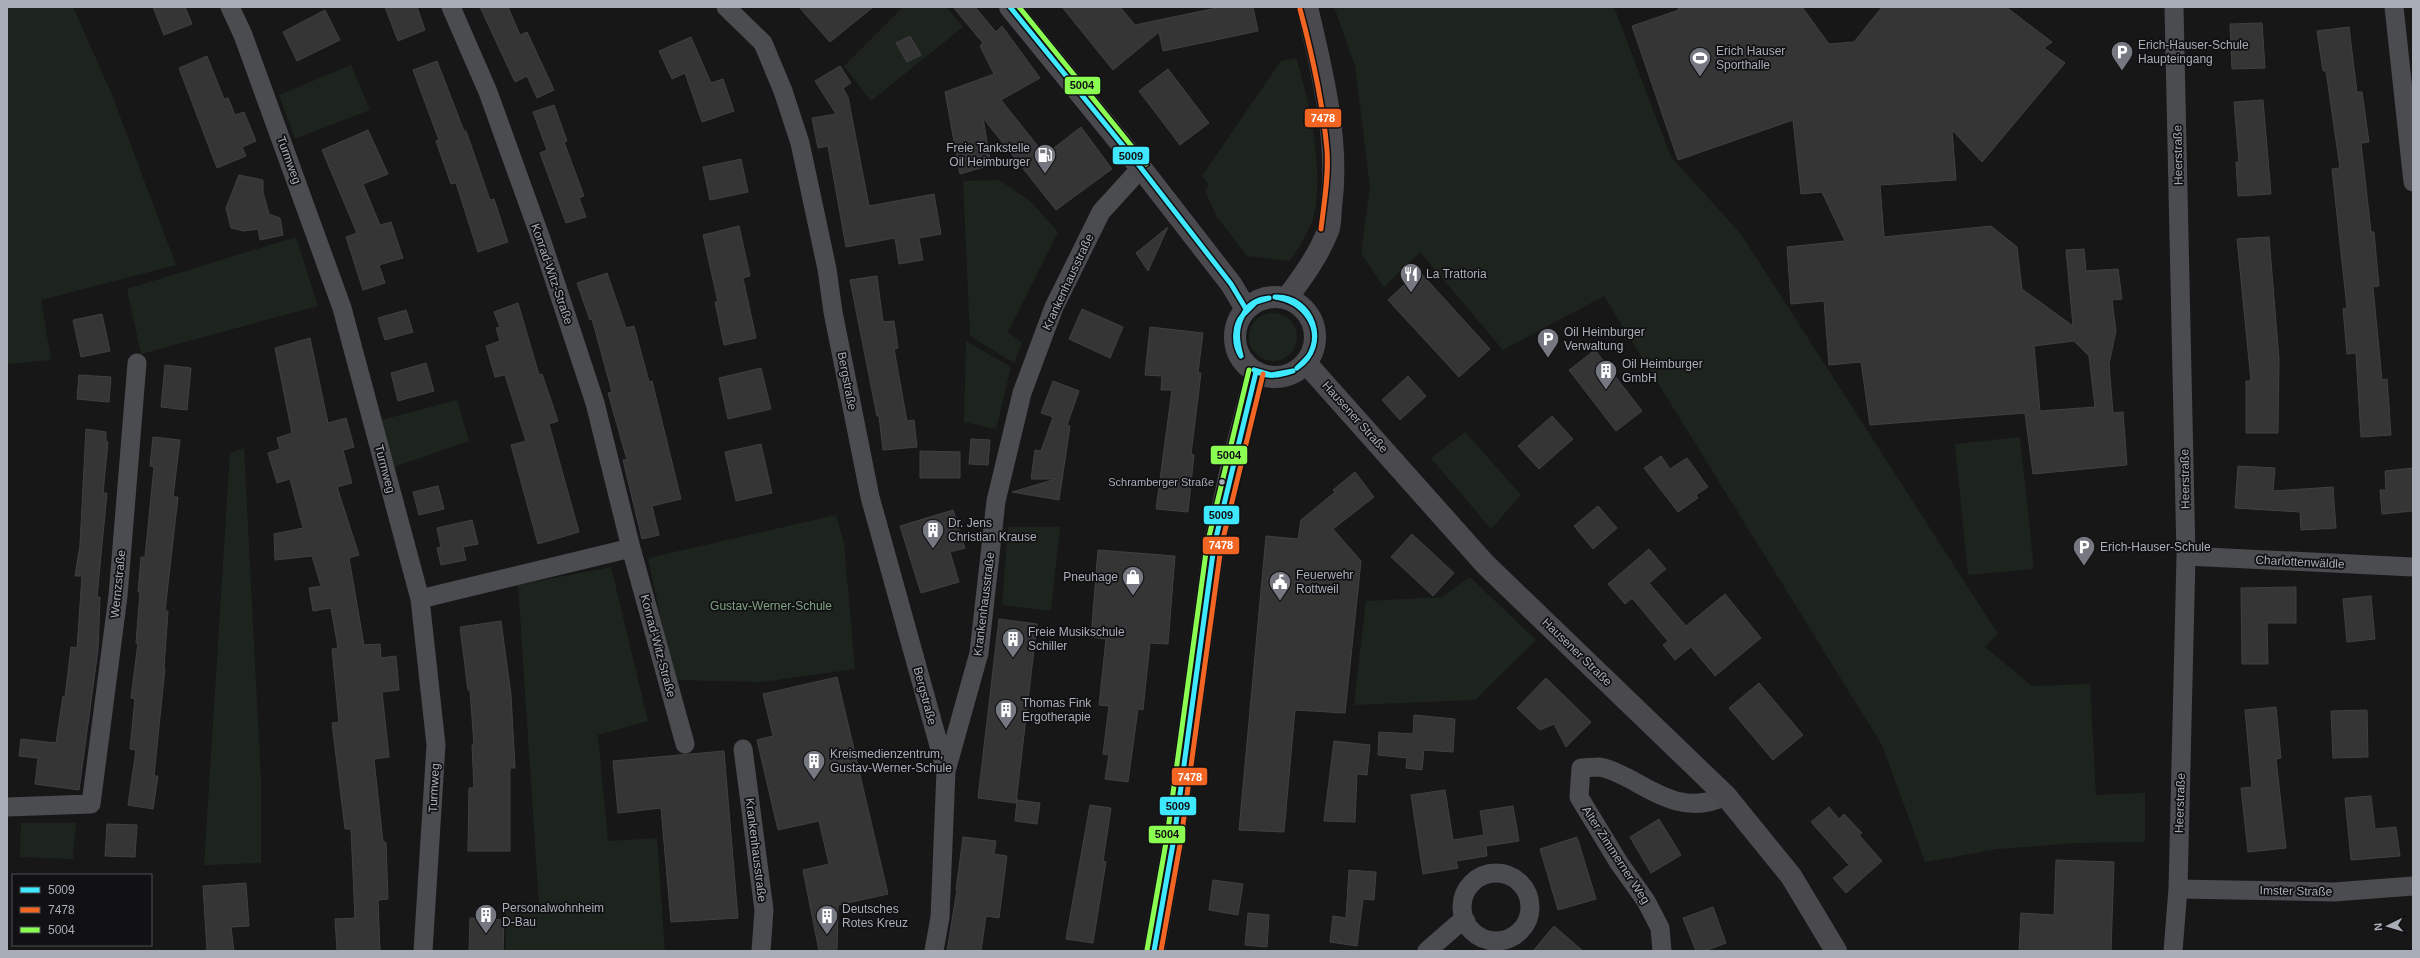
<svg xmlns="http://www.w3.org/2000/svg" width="2420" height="958" font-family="Helvetica,sans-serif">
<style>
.green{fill:#1d241e}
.building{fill:#353536;stroke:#3f4043;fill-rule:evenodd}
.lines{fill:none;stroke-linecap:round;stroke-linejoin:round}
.street{stroke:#4b4c50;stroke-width:19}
.secondary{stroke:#4a4a4e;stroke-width:22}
.bus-1-casing{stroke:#111113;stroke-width:8}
.bus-2-casing{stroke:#111113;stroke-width:8}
.bus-3-casing{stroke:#111113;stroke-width:8}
.bus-1{stroke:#3ee8ff;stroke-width:5}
.bus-2{stroke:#f26522;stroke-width:5}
.bus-3{stroke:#8aff51;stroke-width:5}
.bus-dot{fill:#a8adb8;stroke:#111113;stroke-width:1.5}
.labels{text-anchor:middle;stroke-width:3.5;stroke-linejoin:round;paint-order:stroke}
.bus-label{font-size:11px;fill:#a8adb8;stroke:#111113;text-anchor:end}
.poi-label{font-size:12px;fill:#a8adb8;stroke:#111113;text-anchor:start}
.street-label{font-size:12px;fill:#a8adb8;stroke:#111113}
.park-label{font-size:12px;fill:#7fa381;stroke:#111113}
.line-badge{stroke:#111113;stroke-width:1.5}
.badge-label{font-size:11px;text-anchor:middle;font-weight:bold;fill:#fff}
.pale-badge-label{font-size:11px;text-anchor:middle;font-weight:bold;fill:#111}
</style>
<rect width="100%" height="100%" fill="#171717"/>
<path class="green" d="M7,7H73L112,95L176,265L41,300L51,360L7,364Z
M903,7H946L963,27L871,101L844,66Z
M1334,7H1614L1671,157L1741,234L1998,634L1985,647L2032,686L2090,684L2096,795L2145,793V842L2076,843L1998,849L1925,862L1882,745L1604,296L1503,350L1420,252L1384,287L1361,253L1370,187L1355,66Z
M1296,58C1309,97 1323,168 1315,210C1311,229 1301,246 1289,261L1247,256L1217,217L1205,191L1209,185L1202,176L1281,61Z
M351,65L370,110L295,139L279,95Z
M999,180L1030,201L1058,232L1008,332L1022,343L1014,363L970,336L963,181Z
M296,237L318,306L141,354L127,289Z
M1249 337a24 24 0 1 1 48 0a24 24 0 1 1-48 0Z
M966,341L1011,367L996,429L964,422Z
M457,400L469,441L394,467L381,420Z
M1465,432L1521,495L1491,529L1431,458Z
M2020,437L2034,569L1968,575L1955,444Z
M244,448L261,781V863L204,865L230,453Z
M836,515L844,543L855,669L762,682L674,680L648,558Z
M1008,527H1060L1051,611L1002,605Z
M611,567L648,721L598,735L608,841L657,838L665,951H506V907L539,905L518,585Z
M1470,577L1536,640L1475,700L1354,705L1366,601L1442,597Z
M21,823H76L73,859L20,857Z"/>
<path class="building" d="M153,7H185L192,24L164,35Z
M385,7H417L425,30L398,41Z
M480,7H508L520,35L527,32L554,90L537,98L527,76L515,82Z
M799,7H873L830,42Z
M953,7H975L996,32L1002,26L1040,78L1001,100L1045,155L1081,127L1112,169L1056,210L983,118L991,165L960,174L945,92L994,74L980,46L983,43Z
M1062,7H1120L1135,25L1221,7H1253L1258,31L1163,51L1159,32L1113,70Z
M1678,7H1802L1829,44L1854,42L1882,7H2006L2052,42L2044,48L2065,63L1982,162L1952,130L1956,180L1880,185L1884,237L1991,226L2017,247L2022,289L2073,326L2066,250L2084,249L2086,271L2118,269L2122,299L2112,300L2116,331L2109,364L2113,413L2123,412L2127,465L2033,474L2025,413L1870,425L1861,362L1829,365L1824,301L1791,304L1787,247L1845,241L1822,192L1801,194L1793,120L1678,160L1632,26L1679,10ZM2074,341L2089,356L2095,407L2040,411L2034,346Z
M325,10L340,40L297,61L283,32Z
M2262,23L2265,68L2232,69L2230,24Z
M2349,27L2357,92H2362L2369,142L2361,143L2371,232H2374L2379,286L2373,287L2382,380L2387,379L2391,435L2361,437L2356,353L2347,354L2343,309L2347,308L2332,169L2340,168L2326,71H2323L2317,31Z
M910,36L921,55L907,62L896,43Z
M691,37L711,83L723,79L734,111L702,122L685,73L672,79L659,51Z
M207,56L224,99L228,98L235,115L244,112L256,141L242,147L246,156L217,168L179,68Z
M437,61L464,131H466L490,200L494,199L508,242L478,252L456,183L451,184L436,141L439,140L413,70Z
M840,66L851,83L843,88L848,97L869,206L934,194L941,234L919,238L923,260L899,264L895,238L846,247L828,146L818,148L812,118L836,114L815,81Z
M1168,69L1209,123L1180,145L1139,91Z
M2263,100L2271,194L2238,196L2236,162H2239L2234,102Z
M554,105L567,141L564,142L584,196L579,198L586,217L566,223L540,153L547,150L533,112Z
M368,130L388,174L363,184L380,225L391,222L403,258L379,265L385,283L363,290L346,237L357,233L322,150Z
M741,159L748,192L710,200L703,167Z
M239,175L263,180V192L269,214L280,218L283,235L260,240L258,229L244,231L231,228L226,208Z
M739,226L750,276L743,278L756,338L724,345L715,302H718L703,235Z
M1168,227L1148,271L1136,253Z
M2269,237L2279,359L2278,433H2246V381H2251L2237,239Z
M1419,271L1490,349L1459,377L1388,300Z
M607,273L626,328L634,326L649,382L652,381L681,499L652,506L659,535L642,539L623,460H627L608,393L612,392L592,319L590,320L577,283Z
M877,276L883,322L894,321L898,348L894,349L907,421L914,420L917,447L883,450L879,416H877L850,280Z
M518,303L539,375L542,374L558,421L549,424L579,532L538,544L511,445L526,441L505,375L495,377L486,346L500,341L496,328L500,327L494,312Z
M1082,309L1123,327L1110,358L1069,339Z
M406,310L413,332L385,340L378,318Z
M102,314L110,351L81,357L73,320Z
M1150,327L1203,333L1198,373H1201L1191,454L1194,455L1188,512L1156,509L1172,390H1161L1162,376L1145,375Z
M310,338L328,423L346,418L354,447L343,450L352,483L337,487L359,555L349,558L364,645L380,644L381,658L396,656L399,690L382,692L389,757L374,759L383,842H386L388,899L378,900L380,951H337L335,919L355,918L351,829H345L332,723L339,722L332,649L338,648L331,608L313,611L309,588L321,586L312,556L275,560L274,534L303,528L290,479L277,483L268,453L280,449L277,438L292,433L275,348Z
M1595,350L1642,411L1616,431L1569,370Z
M426,363L434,391L398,401L391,373Z
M165,365L191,368L187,410L161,407Z
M761,368L771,409L728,419L719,378Z
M79,375L111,377L109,402L77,399Z
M1408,376L1426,396L1400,420L1382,400Z
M1053,381L1079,391L1067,425L1070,426L1059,500L1012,492L1056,479H1031L1035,450L1041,451L1053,417L1041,413Z
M1552,416L1573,439L1539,469L1518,446Z
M86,429L106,432V442H108L103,493H107L97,597H100L98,650L79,790L35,784L38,758L19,756L21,739L56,743L63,696L65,697L71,647L77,648L82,576H75L80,545Z
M153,437L180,440L173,497H178L165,611H168L164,668H165L154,776H158L153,809L128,805L136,750L130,749L135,699L131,698L138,643H136L140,592H138L141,557H145L154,467L150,466Z
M971,439L990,440L988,465L969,464Z
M761,444L772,493L736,501L725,452Z
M920,451L960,452V478H920Z
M1661,456L1670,469L1687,458L1708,487L1696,495L1698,498L1678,512L1644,468Z
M2238,466L2275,468L2273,491L2333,487L2336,528L2301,530L2300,512L2235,508Z
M2413,468V511L2382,514L2380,490H2386L2385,471Z
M1355,472L1374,497L1333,529L1361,561L1345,713L1295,710L1284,832L1239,830L1266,536L1298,539L1301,520L1335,492L1333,490Z
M438,486L444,509L419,515L413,492Z
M1598,506L1617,528L1593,549L1574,526Z
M953,510L965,548L950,552L959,582L921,593L900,526Z
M472,520L478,544L463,547L466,560L441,565L437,548L441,547L437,528Z
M1412,534L1454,573L1433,596L1391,557Z
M1649,549L1666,569L1649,583L1686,626L1725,594L1761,638L1715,676L1691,647L1675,660L1663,645L1668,641L1632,598L1625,604L1608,584Z
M1098,550L1175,556L1168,644L1150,643L1143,710L1138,709L1128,782L1105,779L1109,755L1103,754L1109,706L1099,705L1106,639L1091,637Z
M2296,587V623H2267L2268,664H2242L2241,588Z
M2371,596L2375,639L2347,642L2343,599Z
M999,619L1037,624L1016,803L978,798Z
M501,621L511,695L515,768H510V851H468L469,788H474L472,745H474L470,690H468L460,627Z
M837,677L888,894L838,905L837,951H819L803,870L829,864L819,821L778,830L757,740L773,736L763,694Z
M1546,678L1591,722L1566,747L1554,724L1540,730L1517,708Z
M1759,683L1803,735L1773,760L1729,708Z
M2276,707L2281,758L2276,759L2286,848L2248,852L2241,788L2252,787L2245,710Z
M2367,710L2368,757L2333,758L2331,711Z
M1414,715L1455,719L1453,752L1424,750L1422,770L1406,768L1407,758L1378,755L1379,732L1413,734Z
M1334,741L1370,745L1367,775L1357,774L1355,822L1324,821Z
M724,751L738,918L671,922L661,808L618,813L613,761Z
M1445,790L1453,840L1484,835L1480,811L1513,806L1519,841L1486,846L1487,856L1456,861L1458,868L1423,874L1411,795Z
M2371,796L2375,829L2396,827L2400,856L2351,860L2345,798Z
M1017,800L1040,803L1037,824L1015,821Z
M1090,805L1111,808L1103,861L1106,862L1093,943L1066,939Z
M1829,807L1839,819L1844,814L1862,833L1859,835L1882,861L1846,893L1833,878L1849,865L1811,822Z
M1659,819L1681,855L1651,873L1630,837Z
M107,824L137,825L135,857L105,856Z
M963,837L996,841L994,854L1007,856L999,918L986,916L981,951H947L957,890H956Z
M1577,837L1596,899L1558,910L1540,849Z
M2056,860L2114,862L2111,951H2019L2021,913L2054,915Z
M1349,870L1376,872L1374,900L1363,899L1357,946L1330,942L1333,916L1346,918Z
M1213,880L1243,884L1238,915L1209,910Z
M246,883L249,926L231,927L234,951H207L203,886Z
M1713,907L1726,943L1705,951H1696L1683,918Z
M1248,913L1269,915L1267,947L1245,945Z
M470,918L504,920L503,951H469Z
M1554,926L1583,951H1533Z"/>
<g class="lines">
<path class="street" d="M230,7L243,35L342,308L420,599L436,745L423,951
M726,7L763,43L783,91L800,143L827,269L833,312L870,497L946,771
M2394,7L2413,182
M631,548L685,744
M2186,556L2413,567
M420,599L631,548L595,403L542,242L488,92L451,7
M743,749L764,910L761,951
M7,807L91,804L118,596L137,363
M1462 907a34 34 0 1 1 68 0a34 34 0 1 1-68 0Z
M2178,889L2334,892L2413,886
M934,951L940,917L946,771L979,653L996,501L1022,393L1054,307L1101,212L1141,168
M1427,951L1459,923L1466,921
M1662,951L1660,928L1646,901L1619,863L1579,797L1581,768C1587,768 1593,767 1599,767C1609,768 1619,774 1628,778C1661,796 1687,814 1726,796
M2173,951L2178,889L2186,556L2174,7"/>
<path class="secondary" d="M1010,7L1141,168L1231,284L1246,309
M1235 337a40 40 0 1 1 80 0a40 40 0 1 1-80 0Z
M1287,298C1302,278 1318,256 1328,231C1331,224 1330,215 1331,207C1340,142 1322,70 1307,7
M1306,363L1485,564L1726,796L1791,876L1836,951
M1154,951L1174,838L1214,546L1231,469L1256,372"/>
<g class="bus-1-casing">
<path id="bus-1" d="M1010,7L1141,168L1231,284L1246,309
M1275,297C1302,301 1324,326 1310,354C1307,359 1301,364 1297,368
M1275,297C1312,295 1331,345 1297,368
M1243,315C1248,304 1258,299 1269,298
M1243,315L1256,302L1269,298
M1241,356C1233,344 1234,325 1243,315
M1241,356C1237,341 1235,329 1243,315
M1254,370L1271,375L1293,371
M1254,370C1267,378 1279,376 1293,371
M1154,951L1174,838L1214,546L1256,372"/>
</g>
<g class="bus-2-casing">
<path id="bus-2" d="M1300,9C1312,54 1323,103 1327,150C1329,176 1324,203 1321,229
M1161,951L1181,839L1221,547L1263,374"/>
</g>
<g class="bus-3-casing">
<path id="bus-3" d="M1019,7L1146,164
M1147,950L1167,837L1207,545L1249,370"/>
</g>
<use href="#bus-1" class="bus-1"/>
<use href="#bus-2" class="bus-2"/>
<use href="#bus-3" class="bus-3"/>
</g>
<defs>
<g id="parking-pin" transform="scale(1.15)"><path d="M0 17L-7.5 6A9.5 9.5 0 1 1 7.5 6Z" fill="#757880" stroke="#111113"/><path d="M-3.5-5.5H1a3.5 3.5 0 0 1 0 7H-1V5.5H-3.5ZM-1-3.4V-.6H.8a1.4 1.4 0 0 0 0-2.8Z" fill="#fff"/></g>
<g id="stadium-pin" transform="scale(1.15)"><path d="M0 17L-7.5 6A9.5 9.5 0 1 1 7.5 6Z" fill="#757880" stroke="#111113"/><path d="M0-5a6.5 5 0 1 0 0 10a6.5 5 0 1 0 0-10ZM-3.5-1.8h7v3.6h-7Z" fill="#fff"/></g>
<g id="fuel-pin" transform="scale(1.15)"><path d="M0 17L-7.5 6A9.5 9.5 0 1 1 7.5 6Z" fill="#757880" stroke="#111113"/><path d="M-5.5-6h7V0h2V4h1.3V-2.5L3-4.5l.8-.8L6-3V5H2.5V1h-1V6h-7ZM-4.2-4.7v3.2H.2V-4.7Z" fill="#fff"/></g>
<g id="restaurant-pin" transform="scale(1.15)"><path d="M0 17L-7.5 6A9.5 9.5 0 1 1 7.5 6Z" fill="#757880" stroke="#111113"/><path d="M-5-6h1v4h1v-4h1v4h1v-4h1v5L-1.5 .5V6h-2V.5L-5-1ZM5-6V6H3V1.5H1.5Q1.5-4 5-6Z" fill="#fff"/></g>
<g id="building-pin" transform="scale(1.15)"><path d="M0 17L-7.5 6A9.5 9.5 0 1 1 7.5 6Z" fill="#757880" stroke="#111113"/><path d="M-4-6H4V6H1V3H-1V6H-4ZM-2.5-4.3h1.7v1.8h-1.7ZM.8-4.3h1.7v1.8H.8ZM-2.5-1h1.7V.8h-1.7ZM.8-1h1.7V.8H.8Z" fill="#fff"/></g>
<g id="shop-pin" transform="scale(1.15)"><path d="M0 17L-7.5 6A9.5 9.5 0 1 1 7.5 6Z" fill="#757880" stroke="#111113"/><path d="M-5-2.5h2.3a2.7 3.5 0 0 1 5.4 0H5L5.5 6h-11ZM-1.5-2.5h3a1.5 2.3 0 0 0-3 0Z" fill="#fff"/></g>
<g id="civic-pin" transform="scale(1.15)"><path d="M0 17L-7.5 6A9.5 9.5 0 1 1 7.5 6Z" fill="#757880" stroke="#111113"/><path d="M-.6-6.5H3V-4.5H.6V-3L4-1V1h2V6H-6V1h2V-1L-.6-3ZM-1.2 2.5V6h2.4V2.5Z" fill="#fff"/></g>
</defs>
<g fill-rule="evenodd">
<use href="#parking-pin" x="2122" y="52"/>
<use href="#stadium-pin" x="1700" y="58"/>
<use href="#fuel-pin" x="1045" y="155"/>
<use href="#restaurant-pin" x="1411" y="274"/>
<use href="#parking-pin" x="1548" y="339"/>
<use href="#building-pin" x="1606" y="371"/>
<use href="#building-pin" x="933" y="530"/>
<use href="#parking-pin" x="2084" y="547"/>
<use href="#shop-pin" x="1133" y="577"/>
<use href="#civic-pin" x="1280" y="582"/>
<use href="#building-pin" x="1013" y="639"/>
<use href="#building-pin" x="1006" y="710"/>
<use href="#building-pin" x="814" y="761"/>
<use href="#building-pin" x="486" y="915"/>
<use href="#building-pin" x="827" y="916"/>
</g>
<circle class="bus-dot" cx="1222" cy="482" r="3.5"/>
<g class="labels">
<g class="bus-label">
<text x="1214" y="486">Schramberger Straße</text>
</g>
<g class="poi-label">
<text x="2138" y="49">Erich-Hauser-Schule<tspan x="2138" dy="14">Haupteingang</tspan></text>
<text x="1716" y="55">Erich Hauser<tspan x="1716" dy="14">Sporthalle</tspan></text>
<text x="1030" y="152" text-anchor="end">Freie Tankstelle<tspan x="1030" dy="14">Oil Heimburger</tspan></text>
<text x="1426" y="278">La Trattoria</text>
<text x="1564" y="336">Oil Heimburger<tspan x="1564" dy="14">Verwaltung</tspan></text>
<text x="1622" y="368">Oil Heimburger<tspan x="1622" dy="14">GmbH</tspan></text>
<text x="948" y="527">Dr. Jens<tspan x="948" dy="14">Christian Krause</tspan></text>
<text x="2100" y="551">Erich-Hauser-Schule</text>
<text x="1296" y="579">Feuerwehr<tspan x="1296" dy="14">Rottweil</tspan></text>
<text x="1118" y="581" text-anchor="end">Pneuhage</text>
<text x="1028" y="636">Freie Musikschule<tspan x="1028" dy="14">Schiller</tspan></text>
<text x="1022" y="707">Thomas Fink<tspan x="1022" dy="14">Ergotherapie</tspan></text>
<text x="830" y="758">Kreismedienzentrum,<tspan x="830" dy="14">Gustav-Werner-Schule</tspan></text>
<text x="502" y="912">Personalwohnheim<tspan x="502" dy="14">D-Bau</tspan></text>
<text x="842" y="913">Deutsches<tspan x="842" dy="14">Rotes Kreuz</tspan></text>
</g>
<g class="street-label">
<text transform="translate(2178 155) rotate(-91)" y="4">Heerstraße</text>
<text transform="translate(289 160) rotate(70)" y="4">Turmweg</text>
<text transform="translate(552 274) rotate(71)" y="4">Konrad-Witz-Straße</text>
<text transform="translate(1068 282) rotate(-65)" y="4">Krankenhausstraße</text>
<text transform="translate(847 381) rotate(79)" y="4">Bergstraße</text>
<text transform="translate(1355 417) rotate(48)" y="4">Hausener Straße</text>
<text transform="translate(385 469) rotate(75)" y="4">Turmweg</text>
<text transform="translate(2185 479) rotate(-91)" y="4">Heerstraße</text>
<text transform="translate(2300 562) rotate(3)" y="4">Charlottenwäldle</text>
<text transform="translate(118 584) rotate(-84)" y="4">Wernzstraße</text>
<text transform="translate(984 604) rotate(-83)" y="4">Krankenhausstraße</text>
<text transform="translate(658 646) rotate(75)" y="4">Konrad-Witz-Straße</text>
<text transform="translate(1577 652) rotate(44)" y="4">Hausener Straße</text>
<text transform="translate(925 696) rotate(75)" y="4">Bergstraße</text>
<text transform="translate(434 788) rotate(-87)" y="4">Turmweg</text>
<text transform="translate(2180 803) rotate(-88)" y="4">Heerstraße</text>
<text transform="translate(756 850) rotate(83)" y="4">Krankenhausstraße</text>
<text transform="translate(1616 855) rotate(57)" y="4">Alter Zimmerner Weg</text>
<text transform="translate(2296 891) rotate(1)" y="4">Imster Straße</text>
</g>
<g class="park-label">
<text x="771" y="610">Gustav-Werner-Schule</text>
</g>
</g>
<g class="line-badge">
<rect x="1064" y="76" width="37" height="19" rx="4" fill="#8aff51"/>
<rect x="1304" y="108" width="38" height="20" rx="4" fill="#f26522"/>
<rect x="1112" y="146" width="38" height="19" rx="4" fill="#3ee8ff"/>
<rect x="1210" y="445" width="38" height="20" rx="4" fill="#8aff51"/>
<rect x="1203" y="505" width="37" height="20" rx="4" fill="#3ee8ff"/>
<rect x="1202" y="536" width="38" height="19" rx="4" fill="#f26522"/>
<rect x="1171" y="767" width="37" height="19" rx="4" fill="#f26522"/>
<rect x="1159" y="796" width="38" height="20" rx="4" fill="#3ee8ff"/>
<rect x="1148" y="825" width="38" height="19" rx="4" fill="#8aff51"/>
</g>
<g class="badge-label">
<text x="1323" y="122">7478</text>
<text x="1221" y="549">7478</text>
<text x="1190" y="781">7478</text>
</g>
<g class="pale-badge-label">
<text x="1082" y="89">5004</text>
<text x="1131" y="160">5009</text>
<text x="1229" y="459">5004</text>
<text x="1221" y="519">5009</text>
<text x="1178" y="810">5009</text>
<text x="1167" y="838">5004</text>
</g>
<rect width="2420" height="958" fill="none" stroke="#a8adb8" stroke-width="16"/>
<rect x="12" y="874" width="140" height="72" fill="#111113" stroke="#4d4f55"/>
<rect x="20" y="887" width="20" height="6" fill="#3ee8ff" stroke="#4d4f55"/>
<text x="48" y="894" font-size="12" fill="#a8adb8">5009</text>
<rect x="20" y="907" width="20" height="6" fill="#f26522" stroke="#4d4f55"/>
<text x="48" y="914" font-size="12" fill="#a8adb8">7478</text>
<rect x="20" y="927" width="20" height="6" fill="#8aff51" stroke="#4d4f55"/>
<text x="48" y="934" font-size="12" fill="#a8adb8">5004</text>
<g transform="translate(2388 926) rotate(265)" stroke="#111113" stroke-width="3" paint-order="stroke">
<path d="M0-3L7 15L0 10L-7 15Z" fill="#a8adb8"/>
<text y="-6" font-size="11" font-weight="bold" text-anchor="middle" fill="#a8adb8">N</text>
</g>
</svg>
